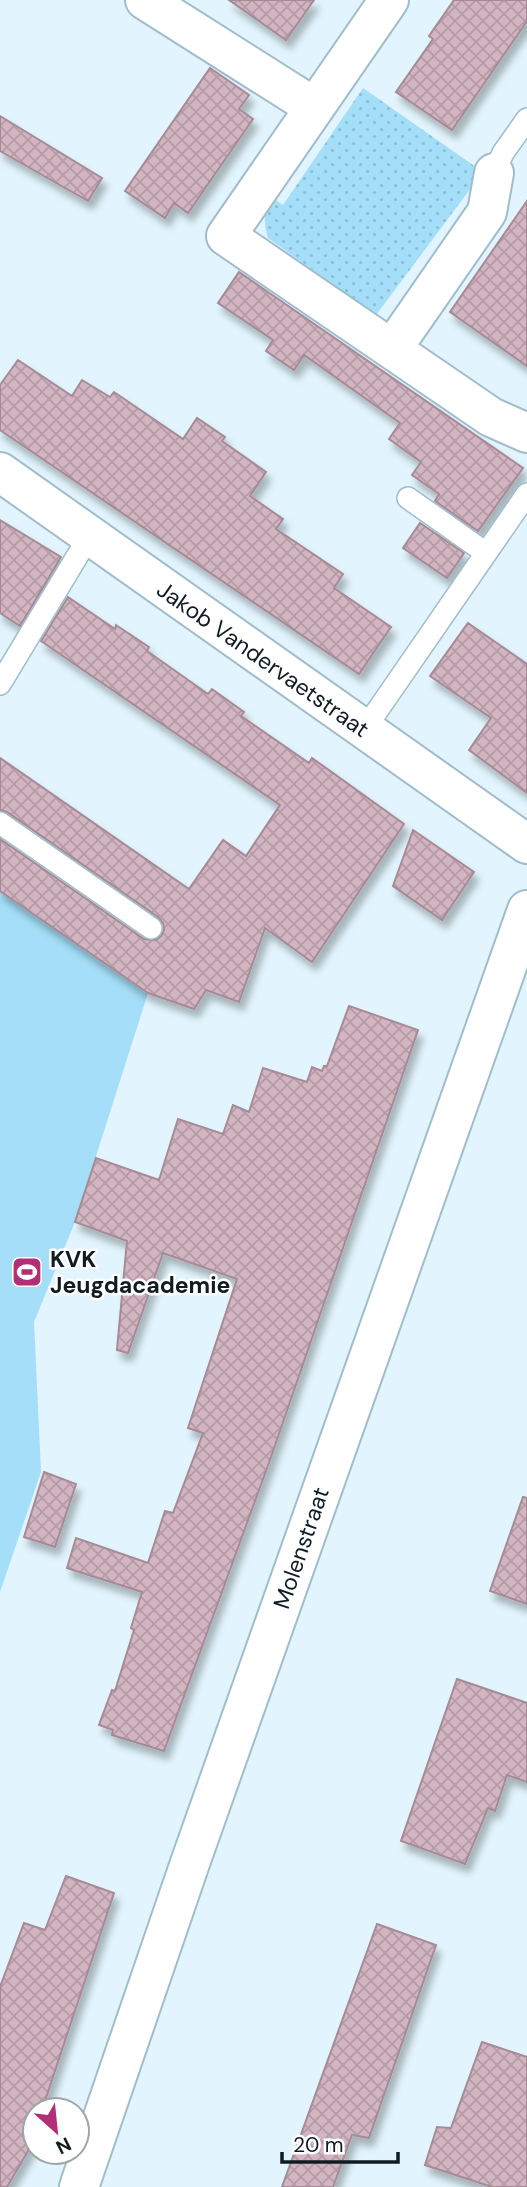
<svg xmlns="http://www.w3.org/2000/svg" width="527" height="2187" font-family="'DM Sans',sans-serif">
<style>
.grass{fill:url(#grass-dots)}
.pitch{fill:#a4def8}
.building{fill:url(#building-cross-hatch);stroke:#a68a96;stroke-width:2;filter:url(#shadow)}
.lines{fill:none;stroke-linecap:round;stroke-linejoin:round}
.service-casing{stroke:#a0bdcb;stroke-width:24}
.minor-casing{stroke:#a0bdcb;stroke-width:42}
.service{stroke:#fff;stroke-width:21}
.minor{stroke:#fff;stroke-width:38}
.labels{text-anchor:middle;stroke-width:5;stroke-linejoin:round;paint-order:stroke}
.street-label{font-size:23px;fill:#111c21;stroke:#fefefe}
.poi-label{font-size:23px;font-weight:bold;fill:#111c21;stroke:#fefefe;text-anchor:start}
</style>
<defs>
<pattern id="grass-dots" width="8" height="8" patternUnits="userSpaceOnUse" patternTransform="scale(1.75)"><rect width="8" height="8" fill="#a4def8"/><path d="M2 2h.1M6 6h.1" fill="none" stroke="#8cbed4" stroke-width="1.8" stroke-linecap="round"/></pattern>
<pattern id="building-cross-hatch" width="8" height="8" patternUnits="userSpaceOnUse" patternTransform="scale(1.75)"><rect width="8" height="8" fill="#d3b5c2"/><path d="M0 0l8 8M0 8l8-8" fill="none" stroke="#b49ba6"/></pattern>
<filter id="shadow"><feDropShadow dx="4.5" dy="8" stdDeviation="3.5" flood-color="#0004"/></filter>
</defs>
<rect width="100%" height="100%" fill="#e2f4fd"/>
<path class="grass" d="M363,88L483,172L376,315L268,238C263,222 264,212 270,196L283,205Z"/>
<path class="pitch" d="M0,891L148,993L75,1222L34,1322L41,1472L0,1592Z"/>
<path class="building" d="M229,0H314L286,40Z
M454,0H527V21L452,130L396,92L433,39L429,36Z
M210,68L249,95L239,109L253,119L188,213L174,203L165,218L125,191Z
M0,116L102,178L88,201L0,151Z
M527,201V366L450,312Z
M239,272L523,468L478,531L435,501L439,494L412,475L421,462L389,439L400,423L304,355L294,370L266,351L273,340L218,303Z
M18,360L72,396L82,380L110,397L114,392L183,439L197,418L225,437L222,441L266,472L250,496L283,519L276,529L343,574L334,588L391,627L359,674L0,430V385Z
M0,520L61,557L20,626L0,613Z
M420,523L464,553L447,578L403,548Z
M68,597L115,629L116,625L149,647L147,651L208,694L212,689L244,712L241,716L309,763L312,758L404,824L312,962L265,928L239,1002L206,990L194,1009L148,993L0,891V839L144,939L156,940L161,936L164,930L163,923L158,917L7,812L0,810V758L189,889L223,840L246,856L280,805L41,641Z
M468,623L527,664V793L469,750L491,718L430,676Z
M413,830L474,872L442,920L393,886Z
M349,1006L418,1030L271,1457L164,1751L112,1735L113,1730L99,1725L112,1690L115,1691L134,1630L131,1628L142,1592L67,1568L76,1538L148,1563L165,1511L173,1513L203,1433L188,1428L237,1279L163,1253L128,1353L117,1350L127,1241L75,1222L96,1158L159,1180L178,1119L223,1134L233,1105L249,1112L263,1068L307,1082L312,1067L322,1071L324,1066H327Z
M44,1472L76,1484L55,1547L24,1537Z
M523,1497L527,1498V1604L490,1591Z
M457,1679L527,1703V1782L507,1775L495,1811L488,1808L465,1864L401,1841Z
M66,1876L114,1893L42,2110H35V2130L28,2151L7,2187H0V1987L24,1923L45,1930Z
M377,1924L436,1945L369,2138L352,2135L333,2187H282Z
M482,2042L527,2057V2187H492L425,2165L437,2127L451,2128Z"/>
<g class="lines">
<g class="service-casing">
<path id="service" d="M494,173L503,153L527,119
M408,498L486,553
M0,684L90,535
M364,730L527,494
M0,823L151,928"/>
</g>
<g class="minor-casing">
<path id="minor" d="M145,0L314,107
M389,0L226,236L491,417L527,433
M392,349L487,212L494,173
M0,472L527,844
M79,2187L190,1863L527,910"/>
</g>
<use href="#service" class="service"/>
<use href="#minor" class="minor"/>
</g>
<defs>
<g id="stadium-square" transform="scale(1.575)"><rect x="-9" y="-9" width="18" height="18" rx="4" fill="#b22f78" stroke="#fefefe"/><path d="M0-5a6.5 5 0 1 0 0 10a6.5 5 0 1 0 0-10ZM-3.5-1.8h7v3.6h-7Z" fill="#fff"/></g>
</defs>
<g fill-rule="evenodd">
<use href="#stadium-square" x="27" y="1272"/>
</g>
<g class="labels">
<g class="street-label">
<text transform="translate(263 659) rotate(35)" y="8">Jakob Vandervaetstraat</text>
<text transform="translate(301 1548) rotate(-71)" y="8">Molenstraat</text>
</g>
<g class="poi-label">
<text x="50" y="1267">KVK<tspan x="50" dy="26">Jeugdacademie</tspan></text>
</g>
</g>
<g transform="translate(56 2131) rotate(153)"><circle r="33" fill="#fefefe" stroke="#9fa4a6" stroke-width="2"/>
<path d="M0-5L12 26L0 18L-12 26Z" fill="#b22f78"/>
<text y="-10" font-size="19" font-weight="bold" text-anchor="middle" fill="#111c21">N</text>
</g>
<path d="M282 2152v10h116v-10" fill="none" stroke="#111c21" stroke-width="3.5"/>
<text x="293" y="2152" font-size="21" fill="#111c21" stroke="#fefefe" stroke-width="5" paint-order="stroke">20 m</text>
</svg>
